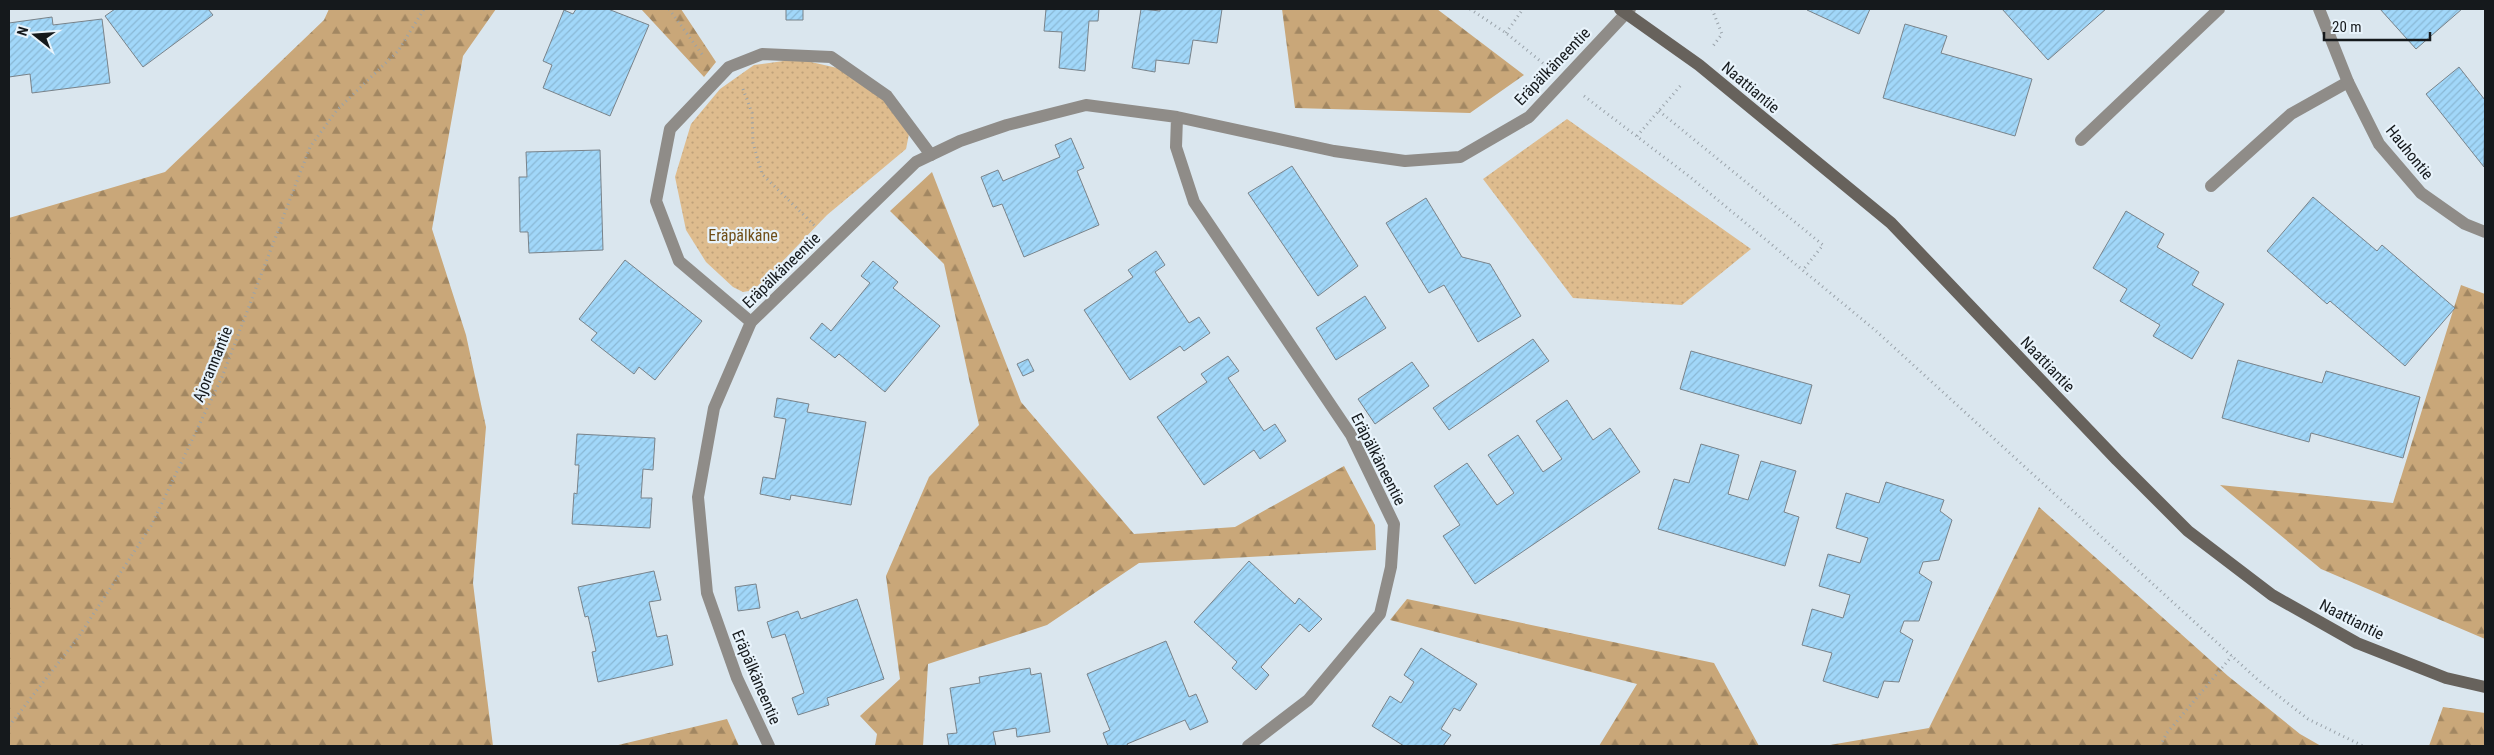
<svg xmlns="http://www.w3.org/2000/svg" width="2494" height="755" font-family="'Roboto Condensed',sans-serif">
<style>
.green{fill:url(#green-dots)}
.forest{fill:url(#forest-firs)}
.building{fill:url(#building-hatch);stroke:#79838a}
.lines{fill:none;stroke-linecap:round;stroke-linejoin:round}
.path{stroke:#9aa3aa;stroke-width:3;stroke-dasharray:1 4;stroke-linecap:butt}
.lane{stroke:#8f8c88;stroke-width:12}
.street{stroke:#8f8c88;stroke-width:12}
.secondary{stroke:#67625c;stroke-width:12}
.labels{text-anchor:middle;stroke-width:4.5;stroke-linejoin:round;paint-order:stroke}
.street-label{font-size:16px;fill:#15191c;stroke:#e8f3fb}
.park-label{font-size:16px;fill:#6f4d17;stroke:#e8f3fb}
</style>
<defs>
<pattern id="green-dots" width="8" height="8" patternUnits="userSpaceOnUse" patternTransform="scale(1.25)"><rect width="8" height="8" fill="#debc8e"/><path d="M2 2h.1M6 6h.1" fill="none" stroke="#bea17a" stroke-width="1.8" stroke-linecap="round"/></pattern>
<pattern id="forest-firs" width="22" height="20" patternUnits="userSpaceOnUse" patternTransform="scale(1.25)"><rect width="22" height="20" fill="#c9a779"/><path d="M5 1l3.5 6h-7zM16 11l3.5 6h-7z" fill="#a28762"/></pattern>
<pattern id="building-hatch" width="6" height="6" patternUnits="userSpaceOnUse" patternTransform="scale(1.25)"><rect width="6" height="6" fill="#a1d7f9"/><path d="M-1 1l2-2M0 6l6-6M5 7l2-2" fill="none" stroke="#8ab8d5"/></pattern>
</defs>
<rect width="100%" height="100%" fill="#dae6ee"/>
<path class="green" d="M798,59L846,70L878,93L909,134L906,149L827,215L755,290L743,292L733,287L706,262L686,230L675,177L691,124L720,89L754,65Z
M1567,119L1751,249L1682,305L1573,298L1483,179Z"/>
<path class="forest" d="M329,9H496L463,56L432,229L466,335L486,427L473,583L493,746H9V218L165,172L324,20Z
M641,9H681L716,62L704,77Z
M1282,9H1437L1524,75L1470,113L1295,108Z
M932,172L1021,402L1134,534L1235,527L1344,466L1375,525L1376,550L1139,563L1047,625L928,664L923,746H875L877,734L860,716L900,679L886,576L929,477L979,425L944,264L890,211Z
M2461,285L2485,294V639L2321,569L2220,485L2393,503Z
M2039,507L2228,676L2300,734L2321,746H1824L1929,728Z
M1407,599L1714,663L1759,746H1599L1637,684L1390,620Z
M2443,707L2485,713V746H2429Z
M727,719L739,746H614Z"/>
<path class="building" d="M115,9H208L213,15L143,67L105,16Z
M576,9H608L649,25L610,116L543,88L552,65L543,61L564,10L573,14Z
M786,9H803V20H786Z
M1046,9H1099L1098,21H1089L1085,71L1059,68L1062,32L1044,31Z
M1141,9L1160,11V9H1222L1217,43L1193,40L1189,64L1156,60L1155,72L1132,68Z
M1808,9H1870L1859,34L1807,10Z
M2002,9H2106L2048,60Z
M2380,9H2462L2416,49Z
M52,17L53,25L102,19L110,83L32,93L30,74L9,77V23Z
M1905,24L1947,36L1941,53L2032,79L2015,136L1883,98Z
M2459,67L2485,100L2484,167L2426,94Z
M1071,138L1084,168L1077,171L1099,225L1024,257L1002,204L993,207L981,177L998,170L1003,181L1060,157L1055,145Z
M600,150L603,250L529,253L528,232H520L519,177H527L526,152Z
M1292,166L1358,266L1318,296L1248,193Z
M2313,197L2377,251L2382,245L2455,308L2405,366L2330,301L2327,304L2267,251Z
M1426,198L1462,257L1490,264L1521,316L1478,342L1444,285L1429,293L1386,223Z
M2126,211L2164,234L2157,247L2199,272L2192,285L2224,304L2192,359L2153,336L2160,325L2120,301L2127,289L2093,268Z
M1156,251L1165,265L1155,272L1189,323L1199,317L1210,333L1184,351L1180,346L1130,380L1084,310L1133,277L1128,270Z
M625,260L702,321L655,380L639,367L634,374L591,340L597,333L579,319Z
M873,261L898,282L893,288L940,326L885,392L839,354L835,358L810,338L822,323L831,331L870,283L861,276Z
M1365,296L1386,328L1336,360L1316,328Z
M1533,339L1549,361L1449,430L1433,408Z
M1691,351L1812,385L1801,424L1680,389Z
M1228,356L1239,371L1228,378L1264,431L1275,424L1286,441L1260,459L1254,450L1204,485L1157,417L1207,382L1201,374Z
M1028,359L1034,371L1023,376L1017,364Z
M2238,360L2322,383L2326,371L2420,397L2403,458L2311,433L2309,442L2222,418Z
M1412,362L1429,386L1375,424L1358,399Z
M777,398L809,404L807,412L866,422L851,505L791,495L790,500L760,494L763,477L775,479L786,419L774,417Z
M1567,400L1593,440L1610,428L1640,472L1475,584L1443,536L1460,525L1434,486L1467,463L1497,505L1514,493L1488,455L1518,435L1543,472L1562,459L1536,421Z
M577,434L655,438L653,470L643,469L641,498H652L650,528L572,524L574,493L577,494L579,465H575Z
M1701,444L1739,455L1728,494L1748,500L1761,461L1796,471L1784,512L1799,517L1785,566L1658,529L1674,479L1689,483Z
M1886,482L1944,500L1940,511L1952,520L1939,560L1923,562L1919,573L1932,582L1919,621H1904L1900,632L1913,640L1899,682L1884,681L1878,698L1823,681L1832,653L1802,645L1812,609L1843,618L1850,595L1819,586L1828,554L1860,563L1868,538L1836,528L1846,493L1879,503Z
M1249,561L1295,604L1299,598L1322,619L1309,632L1300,624L1261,667L1269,675L1256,690L1232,668L1237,662L1194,622Z
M654,571L661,600L649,602L657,637L667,635L673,665L598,682L592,652L596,651L588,616L585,617L578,587Z
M756,584L760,608L738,611L735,587Z
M857,599L884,679L827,698L829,705L798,715L792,698L804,693L785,634L772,638L767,622L798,611L801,619Z
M1166,641L1189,697L1196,694L1208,722L1190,730L1185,720L1127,744L1128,746H1108L1103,733L1110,730L1087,674Z
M1421,648L1477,684L1460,711L1454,708L1441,729L1451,735L1443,746H1404L1372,726L1390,696L1401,703L1414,682L1404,675Z
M1030,668L1031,675L1041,673L1050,732L1017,737L1016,728L993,732L996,746H949L947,734L957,733L950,688L980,683L979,677Z"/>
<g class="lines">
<path class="path" d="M669,9L704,57
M1470,9L1506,33L1544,64
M1712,9L1722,34L1713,46
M1506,33L1523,9
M743,89L752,113L753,143L762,174L816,227
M1584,96L1690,177L1875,330L2258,680L2308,719L2363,746
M1659,111L1823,245L1803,270
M1637,136L1682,84
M9,726L77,639L151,526L222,377L310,147L337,110L398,51L424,9
M2160,746L2167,733L2232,656"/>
<path class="lane" d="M2081,140L2219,9
M2211,186L2291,114L2348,82
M751,322L679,261L656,201L670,129L729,67L762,54L831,57L887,96L931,155"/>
<path class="street" d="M2319,9L2348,82L2379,144L2421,193L2465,224L2485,232
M1177,117L1176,147L1194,202L1351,435L1394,524L1391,567L1380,614L1308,700L1248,746
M769,746L737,678L707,593L698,497L714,408L751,322L916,162L960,141L1007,125L1086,105L1177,117L1334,151L1405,161L1460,157L1529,117L1630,9"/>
<path class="secondary" d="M1620,9L1699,65L1891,223L2117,460L2188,531L2272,595L2357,643L2446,678L2485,687"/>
</g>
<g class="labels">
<g class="street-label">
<text transform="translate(1552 66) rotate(-46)" y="6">Eräpälkäneentie</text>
<text transform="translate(1751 87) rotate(40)" y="6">Naattiantie</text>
<text transform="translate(2410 152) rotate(51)" y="6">Hauhontie</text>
<text transform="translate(781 270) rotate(-44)" y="6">Eräpälkäneentie</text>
<text transform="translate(212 364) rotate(-68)" y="6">Ajorannantie</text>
<text transform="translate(2048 364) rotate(46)" y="6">Naattiantie</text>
<text transform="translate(1379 459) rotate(63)" y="6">Eräpälkäneentie</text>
<text transform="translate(2352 619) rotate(27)" y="6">Naattiantie</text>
<text transform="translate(757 677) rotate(67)" y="6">Eräpälkäneentie</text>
</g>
<g class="park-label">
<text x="743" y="241">Eräpälkäne</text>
</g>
</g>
<rect width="2494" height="755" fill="none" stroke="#15191c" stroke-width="20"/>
<g transform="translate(35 35) rotate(287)" stroke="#e8f3fb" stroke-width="4" paint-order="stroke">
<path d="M0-4L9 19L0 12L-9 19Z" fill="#15191c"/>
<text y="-8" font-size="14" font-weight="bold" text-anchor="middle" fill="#15191c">N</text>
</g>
<path d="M2324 32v8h106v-8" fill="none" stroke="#15191c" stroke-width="2.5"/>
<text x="2332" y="32" font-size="15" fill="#15191c" stroke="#e8f3fb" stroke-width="4" paint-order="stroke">20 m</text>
</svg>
